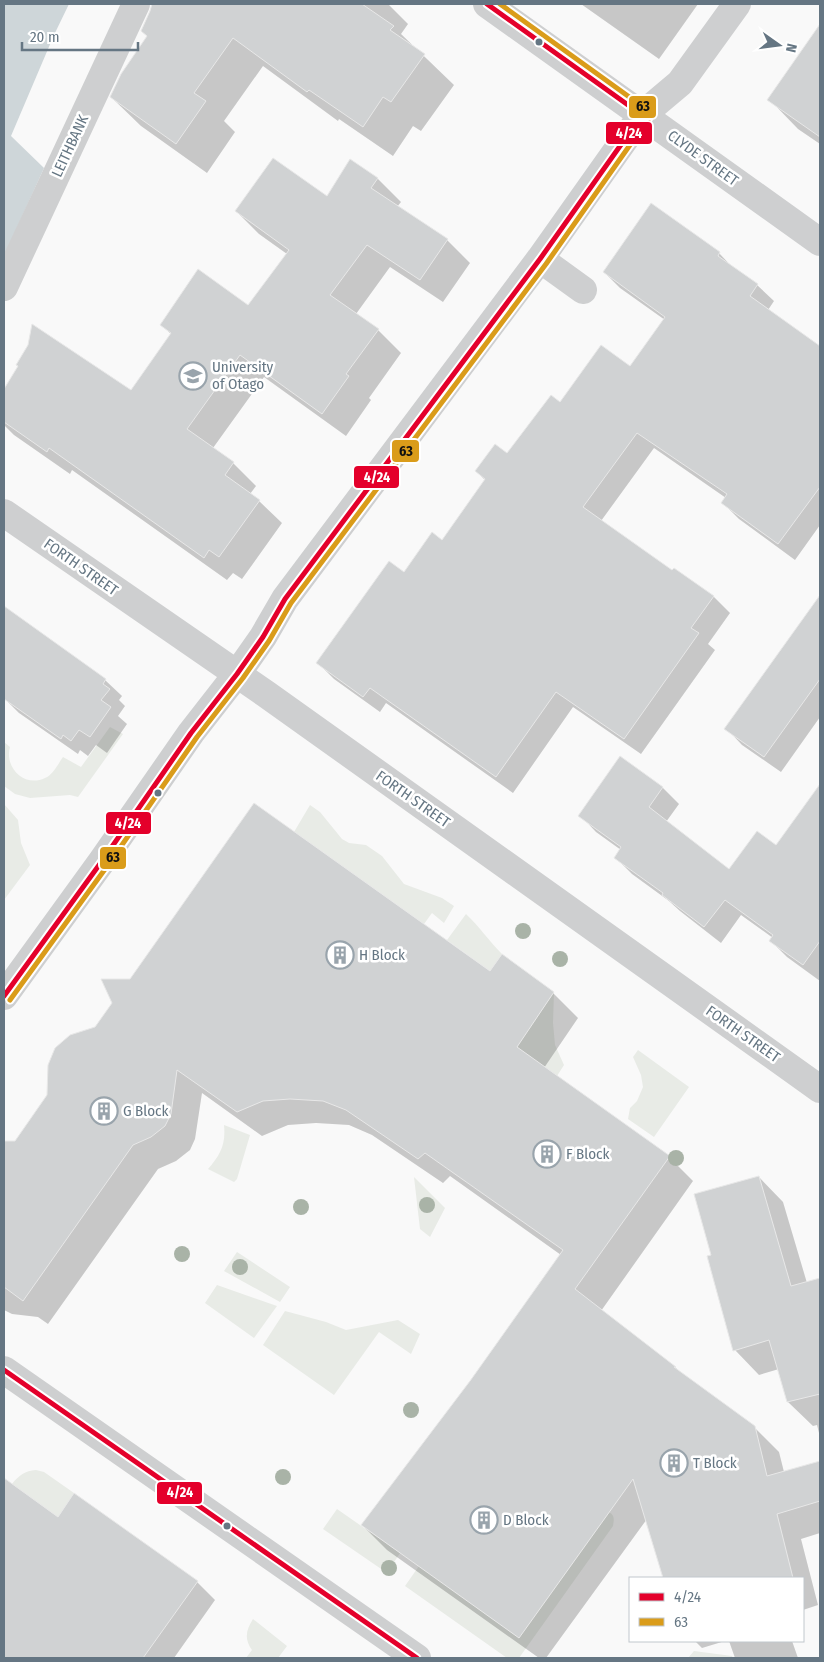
<svg xmlns="http://www.w3.org/2000/svg" width="824" height="1662" font-family="'Fira Sans Condensed',sans-serif">
<style>
.green{fill:#e8ebe6}
.water{fill:#ced6d9}
.shadow{fill:#0003}
.building{fill:#d0d2d3;stroke:#e8e8e8}
.lines{fill:none;stroke-linecap:round;stroke-linejoin:round}
.minor{stroke:#cecfd0;stroke-width:28}
.bus-1-casing{stroke:#fff;stroke-width:9}
.bus-2-casing{stroke:#fff;stroke-width:9}
.bus-1{stroke:#e4002b;stroke-width:5}
.bus-2{stroke:#da9c1a;stroke-width:5}
.tree{fill:#a9b3a7}
.bus-dot{fill:#657683;stroke:#fff;stroke-width:2}
.labels{text-anchor:middle;stroke-width:5;stroke-linejoin:round;paint-order:stroke}
.street-label{font-size:15px;fill:#657683;stroke:#fff}
.poi-label{font-size:15px;fill:#657683;stroke:#fff;text-anchor:start}
.line-badge{stroke:#fff;stroke-width:2}
.badge-label{font-size:14px;text-anchor:middle;font-weight:bold;fill:#fff}
.pale-badge-label{font-size:14px;text-anchor:middle;font-weight:bold;fill:#111}
</style>
<rect width="100%" height="100%" fill="#f9f9f9"/>
<path class="green" d="M110,727L123,734L78,797L70,795L30,798L15,794L4,786V742L10,747C4,767 24,788 45,778C53,775 58,764 63,757L81,767Z
M4,804L18,820L21,843L30,865L4,900Z
M310,805L320,812L342,839L349,843L366,845L382,856L404,884L442,898L454,906L444,923L432,913L424,924L294,832Z
M466,914C479,926 489,941 502,954L490,971L447,940Z
M554,992L553,1023L555,1045L564,1065L557,1076L517,1047Z
M638,1050L689,1087L654,1137L628,1119L630,1108L637,1101L643,1087L641,1075L633,1057Z
M224,1125L250,1135L237,1179L234,1182L208,1169C220,1155 226,1145 224,1125Z
M414,1177L445,1208L430,1237L420,1229Z
M237,1252L290,1287L280,1302L224,1271Z
M217,1285L277,1306L254,1338L205,1303Z
M285,1311L326,1322L346,1330L398,1320L420,1334L411,1354L379,1332L334,1395L263,1345Z
M36,1470L44,1472L74,1493L58,1517L12,1484C19,1475 25,1471 36,1470Z
M337,1509L400,1553L387,1573L323,1529Z
M609,1512C615,1516 614,1519 613,1526L519,1658H507L405,1586L419,1566L519,1638Z
M253,1619L287,1646L278,1658H246L252,1650C244,1639 246,1630 253,1619Z
M694,1651L732,1656L733,1658H688Z"/>
<path class="water" d="M4,4H69L54,35L11,136L44,168L4,256Z"/>
<path class="shadow" d="M153,4H388L408,24L401,34L454,85L421,131L413,126L393,156L339,119L338,121L263,66L224,121L235,132L207,173L141,126L111,97L148,37Z
M581,4H698L659,59Z
M812,39L820,45V144L798,129L769,99Z
M351,161L378,179L401,202L397,207L447,240L470,263L443,302L390,267L356,314L378,330L401,353L369,398L371,400L346,436L264,377L213,448L233,463L256,486L250,494L259,501L282,523L242,579L233,573L227,580L72,470L70,474L14,435L4,425V391L19,366L131,392L171,334L161,325L249,307L287,254L259,234L236,211L327,198Z
M719,253L735,270L757,285L774,301L768,310L820,348V525L795,560L739,519L723,503L726,498L654,448L601,521L673,572L675,569L714,597L730,613L708,644L715,650L641,754L573,707L513,793L386,703L380,712L334,679L318,663L405,574L442,542L486,481L476,471L508,454L560,404L631,368L665,320L620,288L604,272Z
M820,597V717L781,772L742,745L726,728Z
M4,608L105,680L122,696L119,700L125,706L118,716L127,724L107,753L96,745L88,756L80,750L78,754L19,713L4,698Z
M620,758L663,788L679,804L666,822L730,870L776,847L820,786V981L787,957L771,941L773,938L741,915L721,943L680,911L669,901L632,874L616,858L621,850L596,832L580,815Z
M490,973L553,993L578,1018L544,1068L669,1157L693,1181L601,1311L676,1368L684,1376L754,1427L779,1452L784,1472L820,1462V1533L801,1539L818,1605L803,1610V1578H664L647,1519L546,1658H539L387,1550L362,1525L471,1381L561,1255L450,1176L443,1183L372,1135L349,1125L316,1123L288,1125L262,1136L202,1093L195,1139L190,1150L176,1161L158,1169L48,1324L38,1317L12,1314L4,1310V1142H16L49,1095Z
M759,1177L783,1202L807,1283L820,1279V1437L817,1425L813,1426L788,1402L779,1369L759,1375L735,1350L713,1256Z
M10,1484L58,1519L197,1582L215,1600L174,1658H4V1493Z
M695,1641H725L702,1648Z
M729,1641H792L798,1658H735Z"/>
<path class="building" d="M152,4H362L394,26L390,30L425,54L391,102L383,97L363,127L309,90L307,92L233,38L194,93L206,101L176,144L110,97L121,74L147,36L141,31L150,11Z
M820,24V137L767,100Z
M273,158L327,196L350,159L378,178L371,188L448,239L420,280L367,245L330,295L379,329L346,374L349,376L322,414L240,355L187,429L234,462L225,475L260,500L219,557L209,550L204,558L49,448L47,452L4,422V389L18,366L16,365L28,345L32,324L131,390L171,333L160,325L198,269L248,305L289,250L235,211Z
M651,203L720,252L718,256L758,284L750,296L820,346V487L778,544L721,503L727,494L637,433L583,507L672,570L674,568L714,596L691,628L699,633L624,739L556,692L496,777L370,688L363,697L316,663L389,561L404,572L432,532L442,540L485,479L475,471L495,444L507,453L551,395L560,402L601,345L630,366L665,317L603,272Z
M820,595V679L764,757L724,729Z
M4,606L106,679L103,684L110,689L101,700L111,707L90,737L79,730L71,741L63,735L61,739L4,699Z
M620,756L663,787L649,807L729,869L757,831L776,845L820,784V941L803,965L769,941L773,935L725,900L704,927L662,895L663,893L614,858L621,847L578,816Z
M254,803L490,971L502,954L554,992L517,1047L670,1156L575,1289L676,1367H674L755,1426L767,1476L820,1461V1501L777,1514L793,1578H663L633,1479L519,1638L361,1525L470,1381L563,1250L425,1153L418,1159L346,1110L323,1101L290,1099L263,1101L237,1112L177,1070L171,1114L165,1126L151,1137L133,1145L23,1301L4,1287V1141H15L47,1095L48,1065L55,1048L70,1035L95,1027L112,1003L101,979H130Z
M759,1176L791,1286L820,1278V1394L787,1402L769,1340L733,1351L707,1256L711,1255L694,1194Z
M4,1478L58,1517L74,1493L198,1581L143,1658H4Z"/>
<g class="lines">
<path class="minor" d="M487,4L820,242
M540,259L583,290
M4,287L136,4
M4,513L266,694L820,1089
M4,996L102,861L191,733L237,674L263,637L285,599L540,259L642,115L680,83L737,4
M4,1370L417,1658"/>
<g class="bus-1-casing">
<path id="bus-1" d="M4,996L102,861L191,733L237,674L263,637L285,599L540,259L642,115L487,4
M4,1370L417,1658"/>
</g>
<g class="bus-2-casing">
<path id="bus-2" d="M10,1000L108,865L197,737L243,678L269,641L291,603L546,264L649,118V113L646,109L500,4"/>
</g>
<use href="#bus-1" class="bus-1"/>
<use href="#bus-2" class="bus-2"/>
</g>
<g class="tree">
<circle cx="523" cy="931" r="8"/>
<circle cx="560" cy="959" r="8"/>
<circle cx="676" cy="1158" r="8"/>
<circle cx="427" cy="1205" r="8"/>
<circle cx="301" cy="1207" r="8"/>
<circle cx="182" cy="1254" r="8"/>
<circle cx="240" cy="1267" r="8"/>
<circle cx="411" cy="1410" r="8"/>
<circle cx="283" cy="1477" r="8"/>
<circle cx="389" cy="1568" r="8"/>
</g>
<defs>
<g id="university-ring" transform="scale(1.4375)"><circle r="9.5" fill="#fff" stroke="#99a4ac" stroke-width="1.5"/><path d="M0-5L7-2L0 1L-7-2ZM-4 1L0 2.5L4 1V4Q0 6-4 4Z" fill="#99a4ac"/></g>
<g id="building-ring" transform="scale(1.4375)"><circle r="9.5" fill="#fff" stroke="#99a4ac" stroke-width="1.5"/><path d="M-4-6H4V6H1V3H-1V6H-4ZM-2.5-4.3h1.7v1.8h-1.7ZM.8-4.3h1.7v1.8H.8ZM-2.5-1h1.7V.8h-1.7ZM.8-1h1.7V.8H.8Z" fill="#99a4ac"/></g>
</defs>
<g fill-rule="evenodd">
<use href="#university-ring" x="193" y="376"/>
<use href="#building-ring" x="340" y="955"/>
<use href="#building-ring" x="104" y="1111"/>
<use href="#building-ring" x="547" y="1154"/>
<use href="#building-ring" x="674" y="1463"/>
<use href="#building-ring" x="484" y="1520"/>
</g>
<g class="bus-dot">
<circle cx="539" cy="42" r="4.5"/>
<circle cx="158" cy="793" r="4.5"/>
<circle cx="227" cy="1526" r="4.5"/>
</g>
<g class="labels">
<g class="street-label">
<text transform="translate(70 146) rotate(-65)" y="5">LEITHBANK</text>
<text transform="translate(703 158) rotate(36)" y="5">CLYDE STREET</text>
<text transform="translate(81 567) rotate(35)" y="5">FORTH STREET</text>
<text transform="translate(413 799) rotate(35)" y="5">FORTH STREET</text>
<text transform="translate(743 1034) rotate(35)" y="5">FORTH STREET</text>
</g>
<g class="poi-label">
<text x="212" y="372">University<tspan x="212" dy="17">of Otago</tspan></text>
<text x="359" y="960">H Block</text>
<text x="123" y="1116">G Block</text>
<text x="566" y="1159">F Block</text>
<text x="693" y="1468">T Block</text>
<text x="503" y="1525">D Block</text>
</g>
</g>
<g class="line-badge">
<rect x="628" y="95" width="29" height="24" rx="5" fill="#da9c1a"/>
<rect x="605" y="121" width="48" height="24" rx="5" fill="#e4002b"/>
<rect x="391" y="439" width="29" height="24" rx="5" fill="#da9c1a"/>
<rect x="353" y="465" width="47" height="24" rx="5" fill="#e4002b"/>
<rect x="105" y="811" width="47" height="24" rx="5" fill="#e4002b"/>
<rect x="99" y="846" width="28" height="24" rx="5" fill="#da9c1a"/>
<rect x="156" y="1481" width="47" height="24" rx="5" fill="#e4002b"/>
</g>
<g class="badge-label">
<text x="629" y="138">4/24</text>
<text x="377" y="482">4/24</text>
<text x="128" y="828">4/24</text>
<text x="180" y="1497">4/24</text>
</g>
<g class="pale-badge-label">
<text x="643" y="111">63</text>
<text x="406" y="456">63</text>
<text x="113" y="862">63</text>
</g>
<rect width="824" height="1662" fill="none" stroke="#657683" stroke-width="10"/>
<rect x="629" y="1577" width="175" height="65" fill="#ffffff" stroke="#c1c8cd"/>
<rect x="639" y="1593" width="25" height="8" fill="#e4002b" stroke="#c1c8cd"/>
<text x="674" y="1602" font-size="15" fill="#657683">4/24</text>
<rect x="639" y="1618" width="25" height="8" fill="#da9c1a" stroke="#c1c8cd"/>
<text x="674" y="1627" font-size="15" fill="#657683">63</text>
<g transform="translate(779 45) rotate(104)" stroke="#ffffff" stroke-width="4" paint-order="stroke">
<path d="M0-4L9 19L0 12L-9 19Z" fill="#657683"/>
<text y="-8" font-size="14" font-weight="bold" text-anchor="middle" fill="#657683">N</text>
</g>
<path d="M22 42v8h116v-8" fill="none" stroke="#657683" stroke-width="2.5"/>
<text x="30" y="42" font-size="15" fill="#657683" stroke="#ffffff" stroke-width="4" paint-order="stroke">20 m</text>
</svg>
